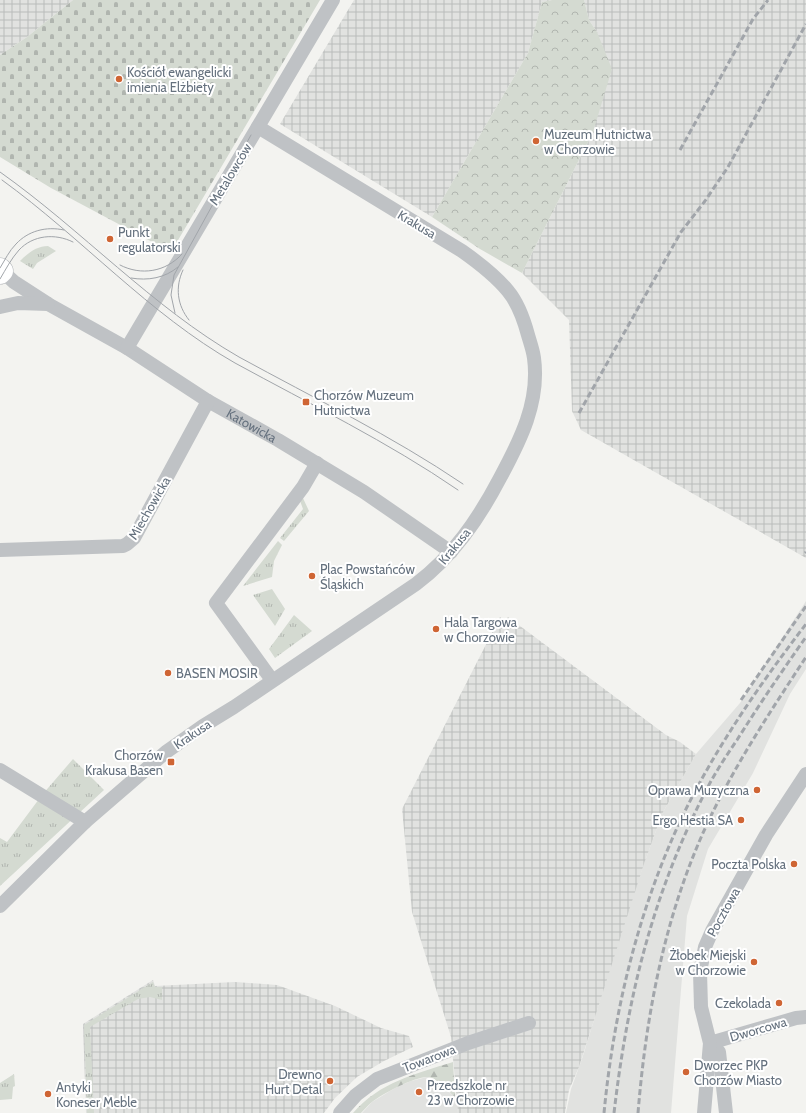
<svg xmlns="http://www.w3.org/2000/svg" width="806" height="1113" font-family="Cabin,sans-serif">
<style>
.built{fill:#e1e2e0}
.industrial{fill:url(#industrial-grid)}
.grass{fill:url(#grass-tufts)}
.forest{fill:url(#forest-firs)}
.cemetery{fill:url(#cemetery-stones)}
.park{fill:url(#park-crowns)}
.lines{fill:none;stroke-linecap:round;stroke-linejoin:round}
.primary-casing{stroke:#b3b6b9;stroke-width:23}
.minor{stroke:#bfc2c5;stroke-width:14}
.primary{stroke:#fff;stroke-width:22}
.tram{stroke:#a1a5aa;stroke-width:1}
.rail{stroke:#a1a5aa;stroke-width:3;stroke-dasharray:6 3;stroke-linecap:butt}
.poi-dot{fill:#cf6534;stroke:#fff;stroke-width:1.5}
.labels{text-anchor:middle;stroke-width:4;stroke-linejoin:round;paint-order:stroke}
.poi-label{font-size:13px;fill:#65717e;stroke:#fff;text-anchor:start}
.street-label{font-size:13px;fill:#65717e;stroke:#fff}
</style>
<defs>
<pattern id="industrial-grid" width="8" height="8" patternUnits="userSpaceOnUse"><rect width="8" height="8" fill="#e1e2e0"/><path d="M0 4h8M4 0v8" fill="none" stroke="#babcbb"/></pattern>
<pattern id="grass-tufts" width="24" height="20" patternUnits="userSpaceOnUse"><rect width="24" height="20" fill="#d4dad1"/><path d="M3 7l-1-3M5 7V3M7 7l1-3M15 17l-1-3M17 17v-4M19 17l1-3" fill="none" stroke="#b0b5af"/></pattern>
<pattern id="forest-firs" width="22" height="20" patternUnits="userSpaceOnUse"><rect width="22" height="20" fill="#d4dad1"/><path d="M5 1l3.5 6h-7zM16 11l3.5 6h-7z" fill="#b0b5af"/></pattern>
<pattern id="cemetery-stones" width="16" height="16" patternUnits="userSpaceOnUse"><rect width="16" height="16" fill="#d4dad1"/><path d="M2 7V4a2 2 0 0 1 4 0v3zM10 15v-3a2 2 0 0 1 4 0v3z" fill="#b0b5af"/></pattern>
<pattern id="park-crowns" width="20" height="18" patternUnits="userSpaceOnUse"><rect width="20" height="18" fill="#d4dad1"/><path d="M2 6a3 3 0 1 1 6 0M12 15a3 3 0 1 1 6 0" fill="none" stroke="#b0b5af"/></pattern>
</defs>
<rect width="100%" height="100%" fill="#f3f3f0"/>
<path class="built" d="M806,601V669L790,694L753,773L708,849L687,916L671,1113H566L571,1089L582,1059L630,903L662,814L696,754L740,703Z
M427,1077L433,1079L455,1097L457,1101L458,1113H362L372,1102L395,1088L411,1081Z"/>
<path class="industrial" d="M0,0H73L27,37L0,55Z
M354,0H552L542,2L528,53L432,217L280,124Z
M584,0H806V558L581,430L572,411L569,320L522,273L593,132L597,32L589,20Z
M500,617L505,621L508,617L666,735L680,742L696,754L662,814L643,867L579,1067L569,1090L565,1113H458L451,1037L412,912L402,809Z
M153,980L155,986L235,982L277,985L335,1006L381,1028L409,1036L413,1047L384,1061L357,1077L335,1098L324,1113H86L83,1024Z"/>
<path class="grass" d="M48,246L56,251L37,263L33,269L20,261C28,253 37,246 48,246Z
M302,496L309,511L284,541L280,538L303,509L299,498Z
M278,541L282,545L274,561L272,577L243,586Z
M272,589L285,609L275,626L253,595Z
M294,615L312,631L275,658L269,649Z
M73,759L104,790L0,886V838L7,842L42,795Z
M153,982L155,987H162V1000L150,997L138,999L90,1027L94,1113H87L84,1025Z
M14,1074L15,1086L13,1087L12,1099L0,1100V1083Z"/>
<path class="forest" d="M453,1062L455,1097C449,1092 436,1077 428,1077C416,1076 382,1094 372,1102C368,1105 365,1109 361,1113H353C380,1082 415,1074 453,1062Z"/>
<path class="cemetery" d="M73,0H320L171,252L51,188L0,157V55L27,37Z"/>
<path class="park" d="M552,0H584L589,20L597,32L612,69L593,132L522,273L480,249L432,217L528,53L542,2Z"/>
<g class="lines">
<g class="primary-casing">
<path id="primary" d="M0,269L2,271L0,273"/>
</g>
<g class="minor">
<path id="s1" d="M2,271L14,282L48,304L127,348L208,401L278,440L364,492L451,552"/>
<path d="M0,307L18,303L48,304"/>
<path d="M127,348L333,0"/>
<path d="M0,550L123,546L127,544L134,538L208,401"/>
<path d="M272,680L216,603L303,487L317,463"/>
<path d="M0,770L85,822"/>
<path d="M0,906L85,822L166,752L203,726L234,707L416,584C453,556 478,520 500,478C520,441 540,402 534,358C533,350 530,342 528,335C524,320 518,303 508,291C495,275 479,263 462,251L258,127"/>
<path d="M710,1043L796,1018L806,1017"/>
<path d="M710,1043L719,1052L726,1113"/>
<path d="M340,1113L356,1095L377,1079L468,1043L529,1023"/>
<path d="M704,1113L710,1043L701,1007L700,972L705,947L712,931L766,835L806,774"/>
</g>
<use href="#primary" class="primary"/>
<path class="tram" d="M0,172C82,230 152,307 239,357C314,398 392,436 463,484
M2,180C82,238 149,314 235,363C310,404 388,442 458,490
M120,265C141,276 166,272 182,254
M0,268C5,260 9,251 16,244C28,231 46,226 64,230
M183,270C175,287 177,305 189,320
M131,278C148,281 165,278 178,267
M0,279C6,269 11,259 19,250C33,235 55,233 73,242
M175,313L171,295L174,275L251,135"/>
<path class="rail" d="M680,150L753,19L768,0
M579,413L681,232L705,201L728,167L806,24
M805,553L806,552
M741,700L806,606
M604,1113C614,1009 639,906 685,811C718,744 761,683 806,624
M614,1113C628,993 654,888 711,781C719,767 728,753 737,740C759,705 782,671 806,637
M638,1113C647,1003 669,894 721,796C746,748 776,703 806,657"/>
</g>
<g class="poi-dot">
<circle cx="119" cy="79" r="4"/>
<circle cx="536" cy="141" r="4"/>
<circle cx="110" cy="239" r="4"/>
<rect x="302" y="398" width="8" height="8" rx="2"/>
<circle cx="312" cy="576" r="4"/>
<circle cx="436" cy="629" r="4"/>
<circle cx="168" cy="673" r="4"/>
<rect x="167" y="758" width="8" height="8" rx="2"/>
<circle cx="757" cy="790" r="4"/>
<circle cx="741" cy="820" r="4"/>
<circle cx="794" cy="864" r="4"/>
<circle cx="754" cy="962" r="4"/>
<circle cx="779" cy="1003" r="4"/>
<circle cx="686" cy="1072" r="4"/>
<circle cx="330" cy="1081" r="4"/>
<circle cx="419" cy="1092" r="4"/>
<circle cx="48" cy="1094" r="4"/>
</g>
<g class="labels">
<g class="poi-label">
<text x="127" y="77">Kościół ewangelicki<tspan x="127" dy="15">imienia Elżbiety</tspan></text>
<text x="544" y="139">Muzeum Hutnictwa<tspan x="544" dy="15">w Chorzowie</tspan></text>
<text x="118" y="237">Punkt<tspan x="118" dy="15">regulatorski</tspan></text>
<text x="314" y="400">Chorzów Muzeum<tspan x="314" dy="15">Hutnictwa</tspan></text>
<text x="320" y="574">Plac Powstańców<tspan x="320" dy="15">Śląskich</tspan></text>
<text x="444" y="627">Hala Targowa<tspan x="444" dy="15">w Chorzowie</tspan></text>
<text x="176" y="678">BASEN MOSIR</text>
<text x="163" y="760" text-anchor="end">Chorzów<tspan x="163" dy="15">Krakusa Basen</tspan></text>
<text x="749" y="795" text-anchor="end">Oprawa Muzyczna</text>
<text x="733" y="825" text-anchor="end">Ergo Hestia SA</text>
<text x="786" y="869" text-anchor="end">Poczta Polska</text>
<text x="746" y="960" text-anchor="end">Żłobek Miejski<tspan x="746" dy="15">w Chorzowie</tspan></text>
<text x="771" y="1008" text-anchor="end">Czekolada</text>
<text x="694" y="1070">Dworzec PKP<tspan x="694" dy="15">Chorzów Miasto</tspan></text>
<text x="322" y="1079" text-anchor="end">Drewno<tspan x="322" dy="15">Hurt Detal</tspan></text>
<text x="427" y="1090">Przedszkole nr<tspan x="427" dy="15">23 w Chorzowie</tspan></text>
<text x="56" y="1092">Antyki<tspan x="56" dy="15">Koneser Meble</tspan></text>
</g>
<g class="street-label">
<text transform="translate(230 174) rotate(-59)" y="5">Metalowców</text>
<text transform="translate(417 224) rotate(31)" y="5">Krakusa</text>
<text dy="5" stroke="none"><textPath href="#s1" startOffset="294">Katowicka</textPath></text>
<text transform="translate(149 508) rotate(-60)" y="5">Miechowicka</text>
<text transform="translate(454 546) rotate(-51)" y="5">Krakusa</text>
<text transform="translate(192 734) rotate(-34)" y="5">Krakusa</text>
<text transform="translate(723 912) rotate(-61)" y="5">Pocztowa</text>
<text transform="translate(758 1029) rotate(-16)" y="5">Dworcowa</text>
<text transform="translate(429 1058) rotate(-21)" y="5">Towarowa</text>
</g>
</g>
</svg>
